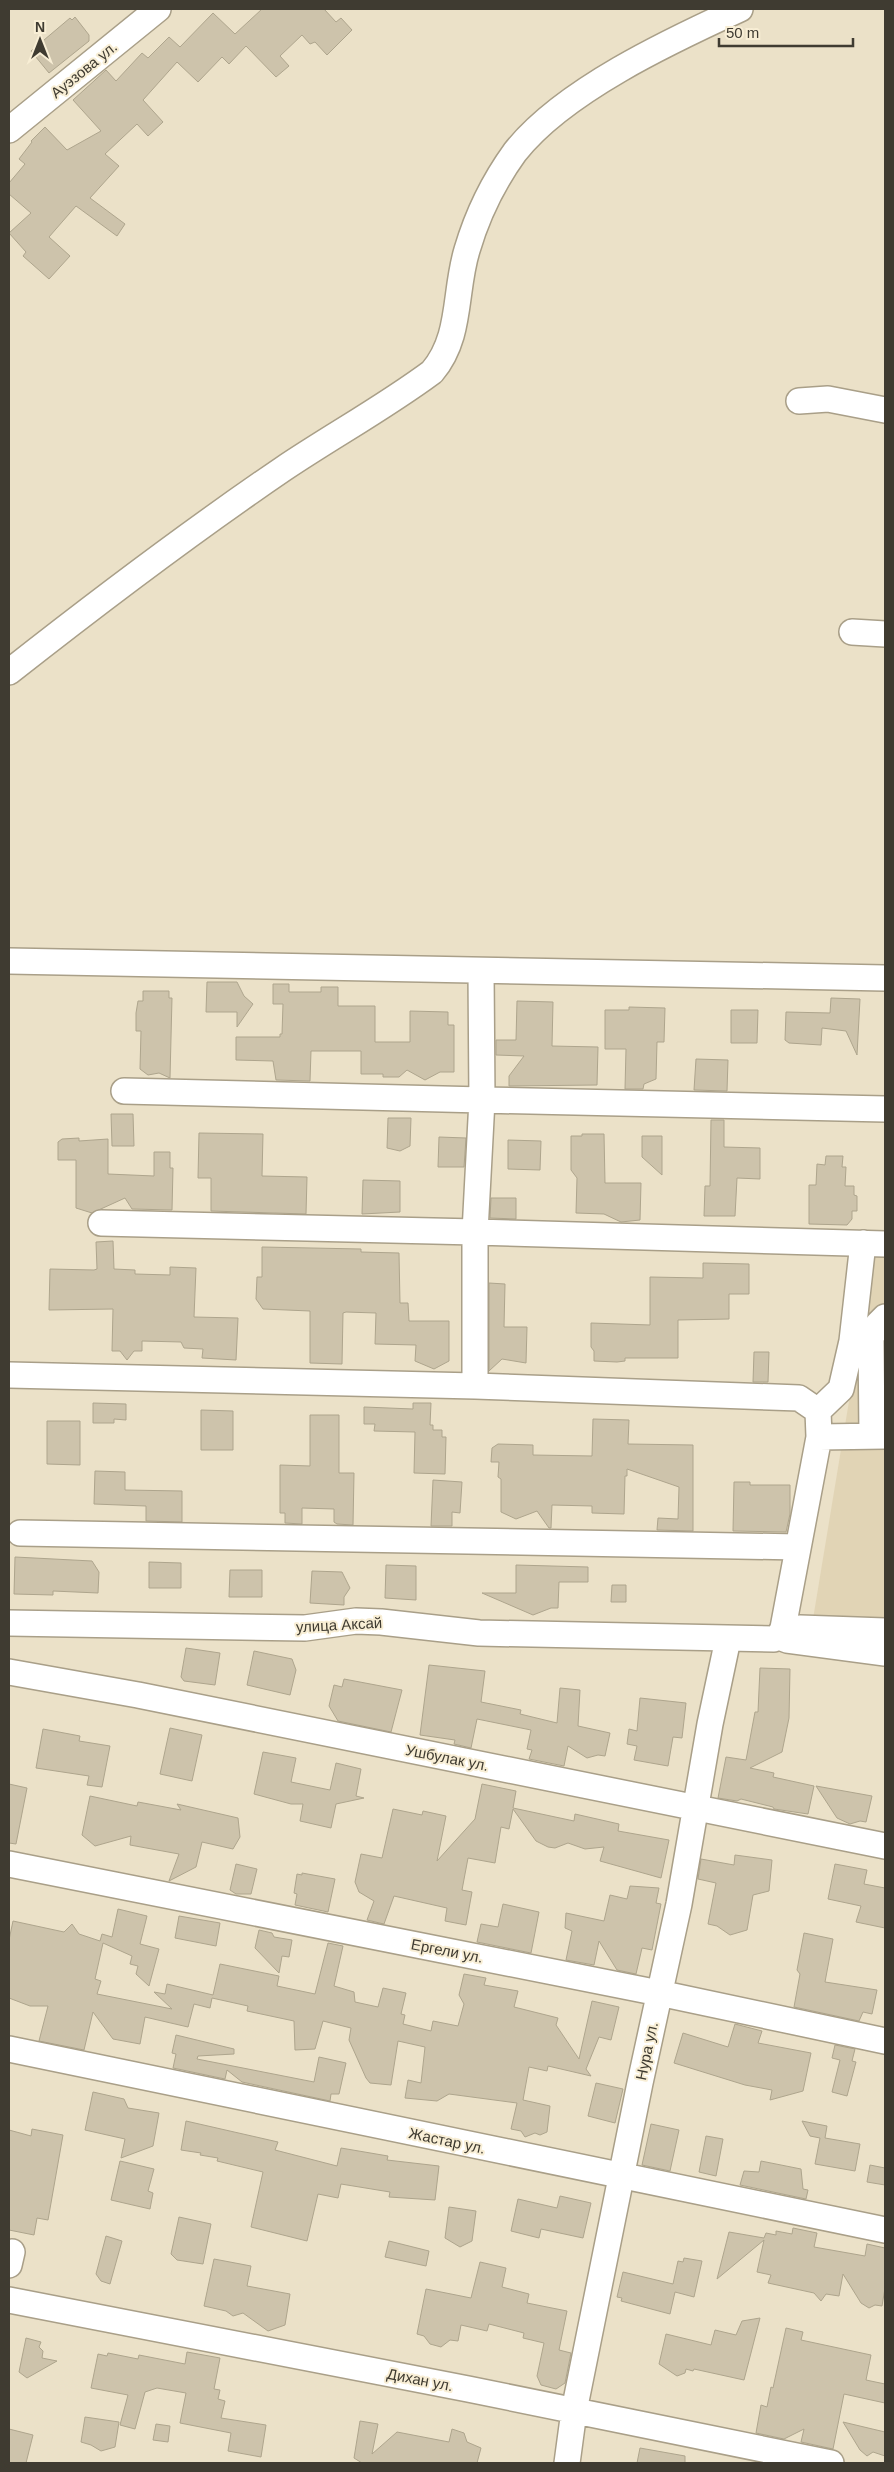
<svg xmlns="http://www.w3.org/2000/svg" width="894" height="2472" font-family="Helvetica,sans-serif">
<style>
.built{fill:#e1d4b5}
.building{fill:#cdc3ab;stroke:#aea58d}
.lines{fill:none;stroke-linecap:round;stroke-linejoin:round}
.minor-casing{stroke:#a99f88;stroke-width:28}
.minor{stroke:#fff;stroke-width:25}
.labels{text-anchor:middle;stroke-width:4;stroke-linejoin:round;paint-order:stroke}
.street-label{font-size:15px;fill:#3f3b31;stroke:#f8eed5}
</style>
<rect width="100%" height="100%" fill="#ebe1c8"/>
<path class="built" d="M873,1256H885V1620L813,1619Z"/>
<path class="building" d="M262,9H324L336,22L341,18L352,30L327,55L315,42L310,44L302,35L280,56L289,66L276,77L246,46L229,64L222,57L198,82L177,62L143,100L163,122L148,136L137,124L105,154L119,166L90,198L125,224L117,236L76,206L49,237L70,256L49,279L23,256L26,252L9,233L31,213L9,194V183L25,164L19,159L32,142L31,141L45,127L67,150L101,131L73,100L106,70L116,81L142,53L148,58L169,37L180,47L213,13L235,34Z
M75,17L89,35V41L49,73L31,51L70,18L72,20Z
M207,982H237L244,996L253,1004L237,1027V1012H206Z
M273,984H289V992H321V987H338V1006H375V1042H410V1011L448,1012V1025H454V1072H440L425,1080L407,1070L399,1077H383V1074H361V1051H311L310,1081L276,1080L273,1061L236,1060V1037H280V1034H282L283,1004H273Z
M143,991H169V998H172L170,1078L159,1073L148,1075L140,1069L141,1031H136V1013L138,1001H143Z
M831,998L860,999L857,1055L846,1031L822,1028L821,1045L789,1043L785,1040L786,1012L830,1013Z
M517,1001L553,1002L552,1046L598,1047L597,1085L509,1086V1076L524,1056L496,1055V1040H516Z
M629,1007L665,1008L664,1042H657L656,1079L644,1084L643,1089H625L626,1049H605V1010H629Z
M731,1010H758L757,1043H731Z
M696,1059L728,1060L727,1091L694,1090Z
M111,1114H133L134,1146H112Z
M388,1118H411L410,1146L400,1151L387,1148Z
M711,1120H724V1147L760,1148V1179L737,1178L735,1216H704L705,1186H710Z
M199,1133L263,1134L262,1176L307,1177L306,1214L211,1211V1178H198Z
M582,1134H604L605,1183H641L640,1220L621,1222L604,1214L576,1213L577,1178L571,1170V1136H582Z
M642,1136H662V1175L642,1157Z
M439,1137L466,1138L464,1167H438Z
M79,1138V1141L108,1139V1174L154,1176V1152H170V1168H173L172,1210L132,1209L125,1198L92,1213L76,1208V1160H58V1142L62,1139Z
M508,1140L541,1141L540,1170L508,1169Z
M826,1156H843L842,1167H846L845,1186H854V1195L857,1196V1211H852V1219L847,1225L809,1224V1185H816L817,1164L825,1165Z
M363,1180L400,1181V1212L362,1214Z
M491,1198H516V1219L490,1218Z
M113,1241L114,1269L135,1270V1274L170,1275V1267L196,1268L194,1317L238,1318L236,1360L202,1358L203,1349L184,1348L181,1342L142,1341V1351H134L127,1360L120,1351H112L113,1309L49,1310L50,1269L94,1270L97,1269L96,1242Z
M262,1247L361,1249V1252L399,1253L400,1303H408L409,1321H449V1361L434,1369L415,1361L416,1345L375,1344L376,1313L346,1312L343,1313L342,1364L310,1363V1311L263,1309L256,1299L257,1277H262Z
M703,1263L749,1264V1294H729V1319L678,1320V1358H625V1361L617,1362L594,1361V1351L591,1347V1323L650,1325V1277L703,1278Z
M489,1283L505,1284L504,1327H527L526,1363L502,1359L489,1371Z
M754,1352H769L768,1382H753Z
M93,1403L126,1404V1420L114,1419V1423H93Z
M413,1403H431L430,1425H433V1430H442V1437H446L445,1474L414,1473L415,1432L374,1431L375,1424H364V1407L413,1409Z
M201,1410L233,1411V1450H201Z
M310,1415H339V1473H354L353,1525L337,1524L334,1522V1509L302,1508V1524L285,1523V1513H280V1465L310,1466Z
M593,1419L629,1420L628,1444L693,1445V1531L657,1530L658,1518L678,1519L679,1487L627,1469V1476H625L624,1514L592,1513V1506L552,1505L551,1528H549L537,1511L516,1519L501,1512V1479L498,1477L499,1462H491L492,1448L498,1444L533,1445V1455L592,1456Z
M47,1421H80V1465L47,1464Z
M95,1471L125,1472V1490L182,1491V1522L146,1521V1506L94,1504Z
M433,1480L462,1482L460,1513L452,1512V1526H431Z
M734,1482H750V1485H790V1514L786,1532L733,1531Z
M15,1557L92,1561L99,1572L98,1593L53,1591V1595L14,1594Z
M149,1562L181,1563V1588H149Z
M386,1565L416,1566V1600L385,1598Z
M516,1565L588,1567V1582H559L558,1608H551L533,1615L482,1593H516Z
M230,1570H262V1597H229Z
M312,1571L342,1572L350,1588L344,1597V1605L310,1603Z
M612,1585H626V1602H611Z
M186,1648L220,1653L215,1685L184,1681L181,1677Z
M254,1651L292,1659L296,1670L290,1695L247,1685Z
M429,1665L485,1671L481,1702L521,1710L520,1714L557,1723L560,1688L580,1690L578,1726L610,1733L605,1756L598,1755L587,1758L568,1746L564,1766L529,1759L532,1750L527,1749L531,1730L477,1719L471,1748L454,1744L455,1740L420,1735Z
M760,1668L790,1669L789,1718L782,1752L750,1768L774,1773L773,1777L814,1786L808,1814L774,1809L773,1807L741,1799L737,1801L718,1798L726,1757L746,1760L755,1712H758Z
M344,1679L402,1690L391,1732L338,1721L329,1706L334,1685L342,1687Z
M640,1698L686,1703L682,1738L673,1737L668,1766L634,1760L637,1746L627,1744L629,1729L637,1731Z
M170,1728L202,1735L192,1781L160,1774Z
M43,1729L80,1736L79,1741L110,1746L102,1787L87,1785L89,1776L36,1768Z
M263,1752L296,1758L291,1782L330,1790L336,1763L361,1769L356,1796L364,1798L336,1804L331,1828L300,1821L303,1804H291L254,1794Z
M9,1784L27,1788L16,1844L9,1843Z
M482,1784L516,1791L513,1808L574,1821L575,1814L619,1824L618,1831L669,1840L661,1878L600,1861L604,1847L585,1849L568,1843L555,1848L548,1847L536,1841L513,1809L509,1829L501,1827L495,1863L468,1858L462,1890L472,1892L466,1925L445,1921L447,1908L394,1896L384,1924L367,1920L374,1901L359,1892L355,1882L361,1854L382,1858L393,1809L422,1815L423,1811L446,1816L437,1861L475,1819Z
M816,1786L872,1796L866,1822L860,1821L850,1824L837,1818Z
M90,1796L137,1806L138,1802L181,1810L177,1804L238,1818L240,1837L233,1849L202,1842L196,1867L169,1881L179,1854L130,1845L131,1836L95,1846L82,1835Z
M735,1855L772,1860L769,1891L753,1895L747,1930L730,1935L717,1926L708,1924L716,1883L698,1879L701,1859L734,1865Z
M236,1864L257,1869L251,1894H236L230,1890Z
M835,1864L867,1870L864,1884L885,1888V1928L856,1922L861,1906L828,1899Z
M302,1873L335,1879L328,1912L295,1905L297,1894L294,1893L297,1874L302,1875Z
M630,1886L659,1888L656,1903L661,1904L652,1950L642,1948L636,1974L617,1970L599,1941L594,1965L566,1960L572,1931L565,1928L566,1913L604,1921L610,1895L627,1899Z
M503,1904L539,1912L531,1953L477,1942L481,1924L498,1927Z
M118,1909L147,1916L140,1944L159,1949L149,1986L136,1974L138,1966L130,1964L132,1956L103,1943L95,1979L101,1981L97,1994L172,2009L154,1992L165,1994L167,1984L213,1995L220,1964L279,1976L277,1986L315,1994L328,1943L343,1946L334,1986L354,1992L355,2002L378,2007L383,1988L406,1993L401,2014L405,2015L403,2024L431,2031L433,2021L458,2026L464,2004L459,1995L464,1974L486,1978L484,1985L518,1991L514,2007L558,2018L556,2025L579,2059L592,2001L619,2007L611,2040L599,2037L586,2069L591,2076L548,2066L547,2071L529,2067L523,2100L550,2106L547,2132L540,2135L535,2133L525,2137L521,2131L511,2129L517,2103L449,2094L437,2101L405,2098L408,2080L421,2083L425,2047L398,2041L391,2085L370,2083L366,2078L349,2040L351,2028L323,2021L315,2049L295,2050L294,2021L247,2011L248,2006L212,1998L210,2008L194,2004L188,2027L145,2017L140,2044L113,2039L93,2012L84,2050L39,2041L48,2006H30L9,1998V1940L13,1921L64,1932L72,1924L79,1934L100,1941L102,1934L112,1937Z
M179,1916L220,1923L216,1946L175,1938Z
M259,1930L272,1933L274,1937L292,1940L289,1957L282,1956L279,1973L255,1948Z
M804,1933L833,1939L825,1982L877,1990L872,2014L863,2012L859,2021L794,2007L800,1974L797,1970Z
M735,2024L762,2031L758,2043L811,2053L803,2091L770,2100L772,2090L745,2085L674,2063L683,2033L728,2047Z
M176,2035L234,2049V2054L198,2056L197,2059L314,2082L319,2057L346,2063L339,2094H331L330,2101L242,2082L227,2070L225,2079L173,2068L176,2054L172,2053Z
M835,2045L855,2049L852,2061L856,2062L847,2096L832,2092L840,2060L832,2058Z
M596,2083L623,2089L615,2123L588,2116Z
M93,2092L124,2099L128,2108L159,2113L153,2146L121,2158L125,2139L85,2130Z
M186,2121L278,2142L275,2150L337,2166L341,2148L388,2156L387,2160L439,2166L435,2200L389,2197L390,2192L341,2184L338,2198L318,2194L307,2241L251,2227L263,2172L217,2161L218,2158L200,2155L201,2153L181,2150Z
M802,2121L827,2126L825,2138L860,2144L855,2171L815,2164L820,2138L810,2136Z
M651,2124L679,2130L670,2171L642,2165Z
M32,2129L63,2135L48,2220L37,2218L34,2235L9,2230V2130L31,2136Z
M706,2136L723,2139L716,2176L699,2172Z
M120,2161L154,2169L148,2191L153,2193L150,2209L111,2200Z
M761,2161L801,2169L803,2189L808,2190L806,2199L740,2185L744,2171L759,2172Z
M870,2165L885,2168V2185L867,2182Z
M560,2196L591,2203L583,2238L541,2229L539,2238L511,2231L518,2199L557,2208Z
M449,2207L476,2211L472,2241L460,2247L445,2238Z
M179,2217L211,2224L203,2264L177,2260L171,2254Z
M793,2228L817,2233L814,2247L865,2256L867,2244L885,2248V2288L882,2306L875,2305L869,2308L861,2303L843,2274L839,2296L826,2294L821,2301L814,2293L768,2283L771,2275L757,2272L764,2240L717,2279L729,2232L764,2238L766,2233L776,2235V2231L792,2234Z
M106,2236L122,2241L110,2284L101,2281L96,2274Z
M389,2241L429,2251L426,2266L385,2257Z
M684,2258L702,2261L694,2297L675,2292L670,2314L621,2301L622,2298L617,2297L623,2272L673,2284L678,2261L683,2262Z
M214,2259L251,2266L247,2286L290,2294L285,2325L268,2331L243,2313L233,2316L226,2311L204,2306Z
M480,2262L506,2268L502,2287L529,2294L527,2303L567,2311L559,2350L571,2353L565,2383L556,2389L541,2385L537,2376L544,2343L523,2338L524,2333L489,2324L487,2331L461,2325L458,2341L450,2340L441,2347L430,2344L424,2336L417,2334L426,2289L471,2298Z
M760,2318L744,2380L694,2369L693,2371L686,2369L685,2373L677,2376L659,2364L666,2334L711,2345L715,2330L736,2335L742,2321Z
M786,2328L803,2332L801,2340L871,2355L866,2380L885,2384V2403L844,2394L833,2449L801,2442L804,2429L784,2439L756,2433L761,2405L767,2407L771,2387L773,2388Z
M26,2338L41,2342L39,2347L43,2351L42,2358L57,2361L27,2378L19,2372Z
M187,2352L220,2358L214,2389L220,2390L218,2399L225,2401L221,2418L266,2425L261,2457L228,2451L231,2433L180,2423L186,2393L157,2388L145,2392L135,2429L120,2425L128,2395L91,2388L98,2354L107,2356L108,2353L138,2359L139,2355L185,2364Z
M85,2417L119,2422L115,2447L101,2451L91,2445L81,2442Z
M360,2421L378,2424L372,2454L397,2432L449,2442L452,2429L464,2433L467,2442L481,2448L477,2463H362L354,2458Z
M843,2422L885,2432V2456L873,2452L867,2456L860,2450Z
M156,2424L170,2426L168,2442L153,2440Z
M9,2429L33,2435L26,2463H9Z
M640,2448L685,2456V2463H637Z"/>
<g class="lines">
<g class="minor-casing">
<path id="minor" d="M9,130L158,9
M799,401L828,399L885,410
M852,632L885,634
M9,672C98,602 189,533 283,469C332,436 385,407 432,372C462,337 454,292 467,250C477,216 494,181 515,152C563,91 670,41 740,9
M9,961L885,978
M481,971L482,1100L885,1109
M101,1223L475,1232L482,1100L124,1091
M9,1375L475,1386L799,1398L818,1411L819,1437L783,1628L779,1637
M475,1386V1232L885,1244
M818,1411L841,1389L852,1341L863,1243
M872,1436L871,1338L878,1324L885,1317
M819,1437L885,1436
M20,1533L798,1547
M9,1623L305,1628L356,1621L381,1622L479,1633L774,1639L779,1637L787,1640L885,1653
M800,1628L885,1631
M9,1672L138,1695L885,1846
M9,1864L659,1993L885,2041
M9,2049L885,2230
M9,2265L12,2252
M9,2300L468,2389L831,2463
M567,2463L574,2411L640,2083L679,1904L710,1724L728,1639"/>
</g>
<use href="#minor" class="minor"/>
</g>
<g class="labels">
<g class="street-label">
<text transform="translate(84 70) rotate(-39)" y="5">Ауэзова ул.</text>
<text transform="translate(339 1625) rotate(-3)" y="5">улица Аксай</text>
<text transform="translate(447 1758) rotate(11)" y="5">Ушбулак ул.</text>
<text transform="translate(447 1951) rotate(11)" y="5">Ергели ул.</text>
<text transform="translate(647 2051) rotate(-78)" y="5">Нура ул.</text>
<text transform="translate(447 2141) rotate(12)" y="5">Жастар ул.</text>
<text transform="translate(420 2380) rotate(11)" y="5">Дихан ул.</text>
</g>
</g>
<rect width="894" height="2472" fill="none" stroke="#3f3b31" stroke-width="20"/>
<g transform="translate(40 40)" stroke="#f8eed5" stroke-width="4" paint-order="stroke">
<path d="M0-4L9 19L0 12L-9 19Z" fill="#3f3b31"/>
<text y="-8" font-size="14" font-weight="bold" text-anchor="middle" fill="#3f3b31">N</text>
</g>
<path d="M719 38v8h134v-8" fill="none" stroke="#3f3b31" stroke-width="2.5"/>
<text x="726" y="38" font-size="15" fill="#3f3b31" stroke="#f8eed5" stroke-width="4" paint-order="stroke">50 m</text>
</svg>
